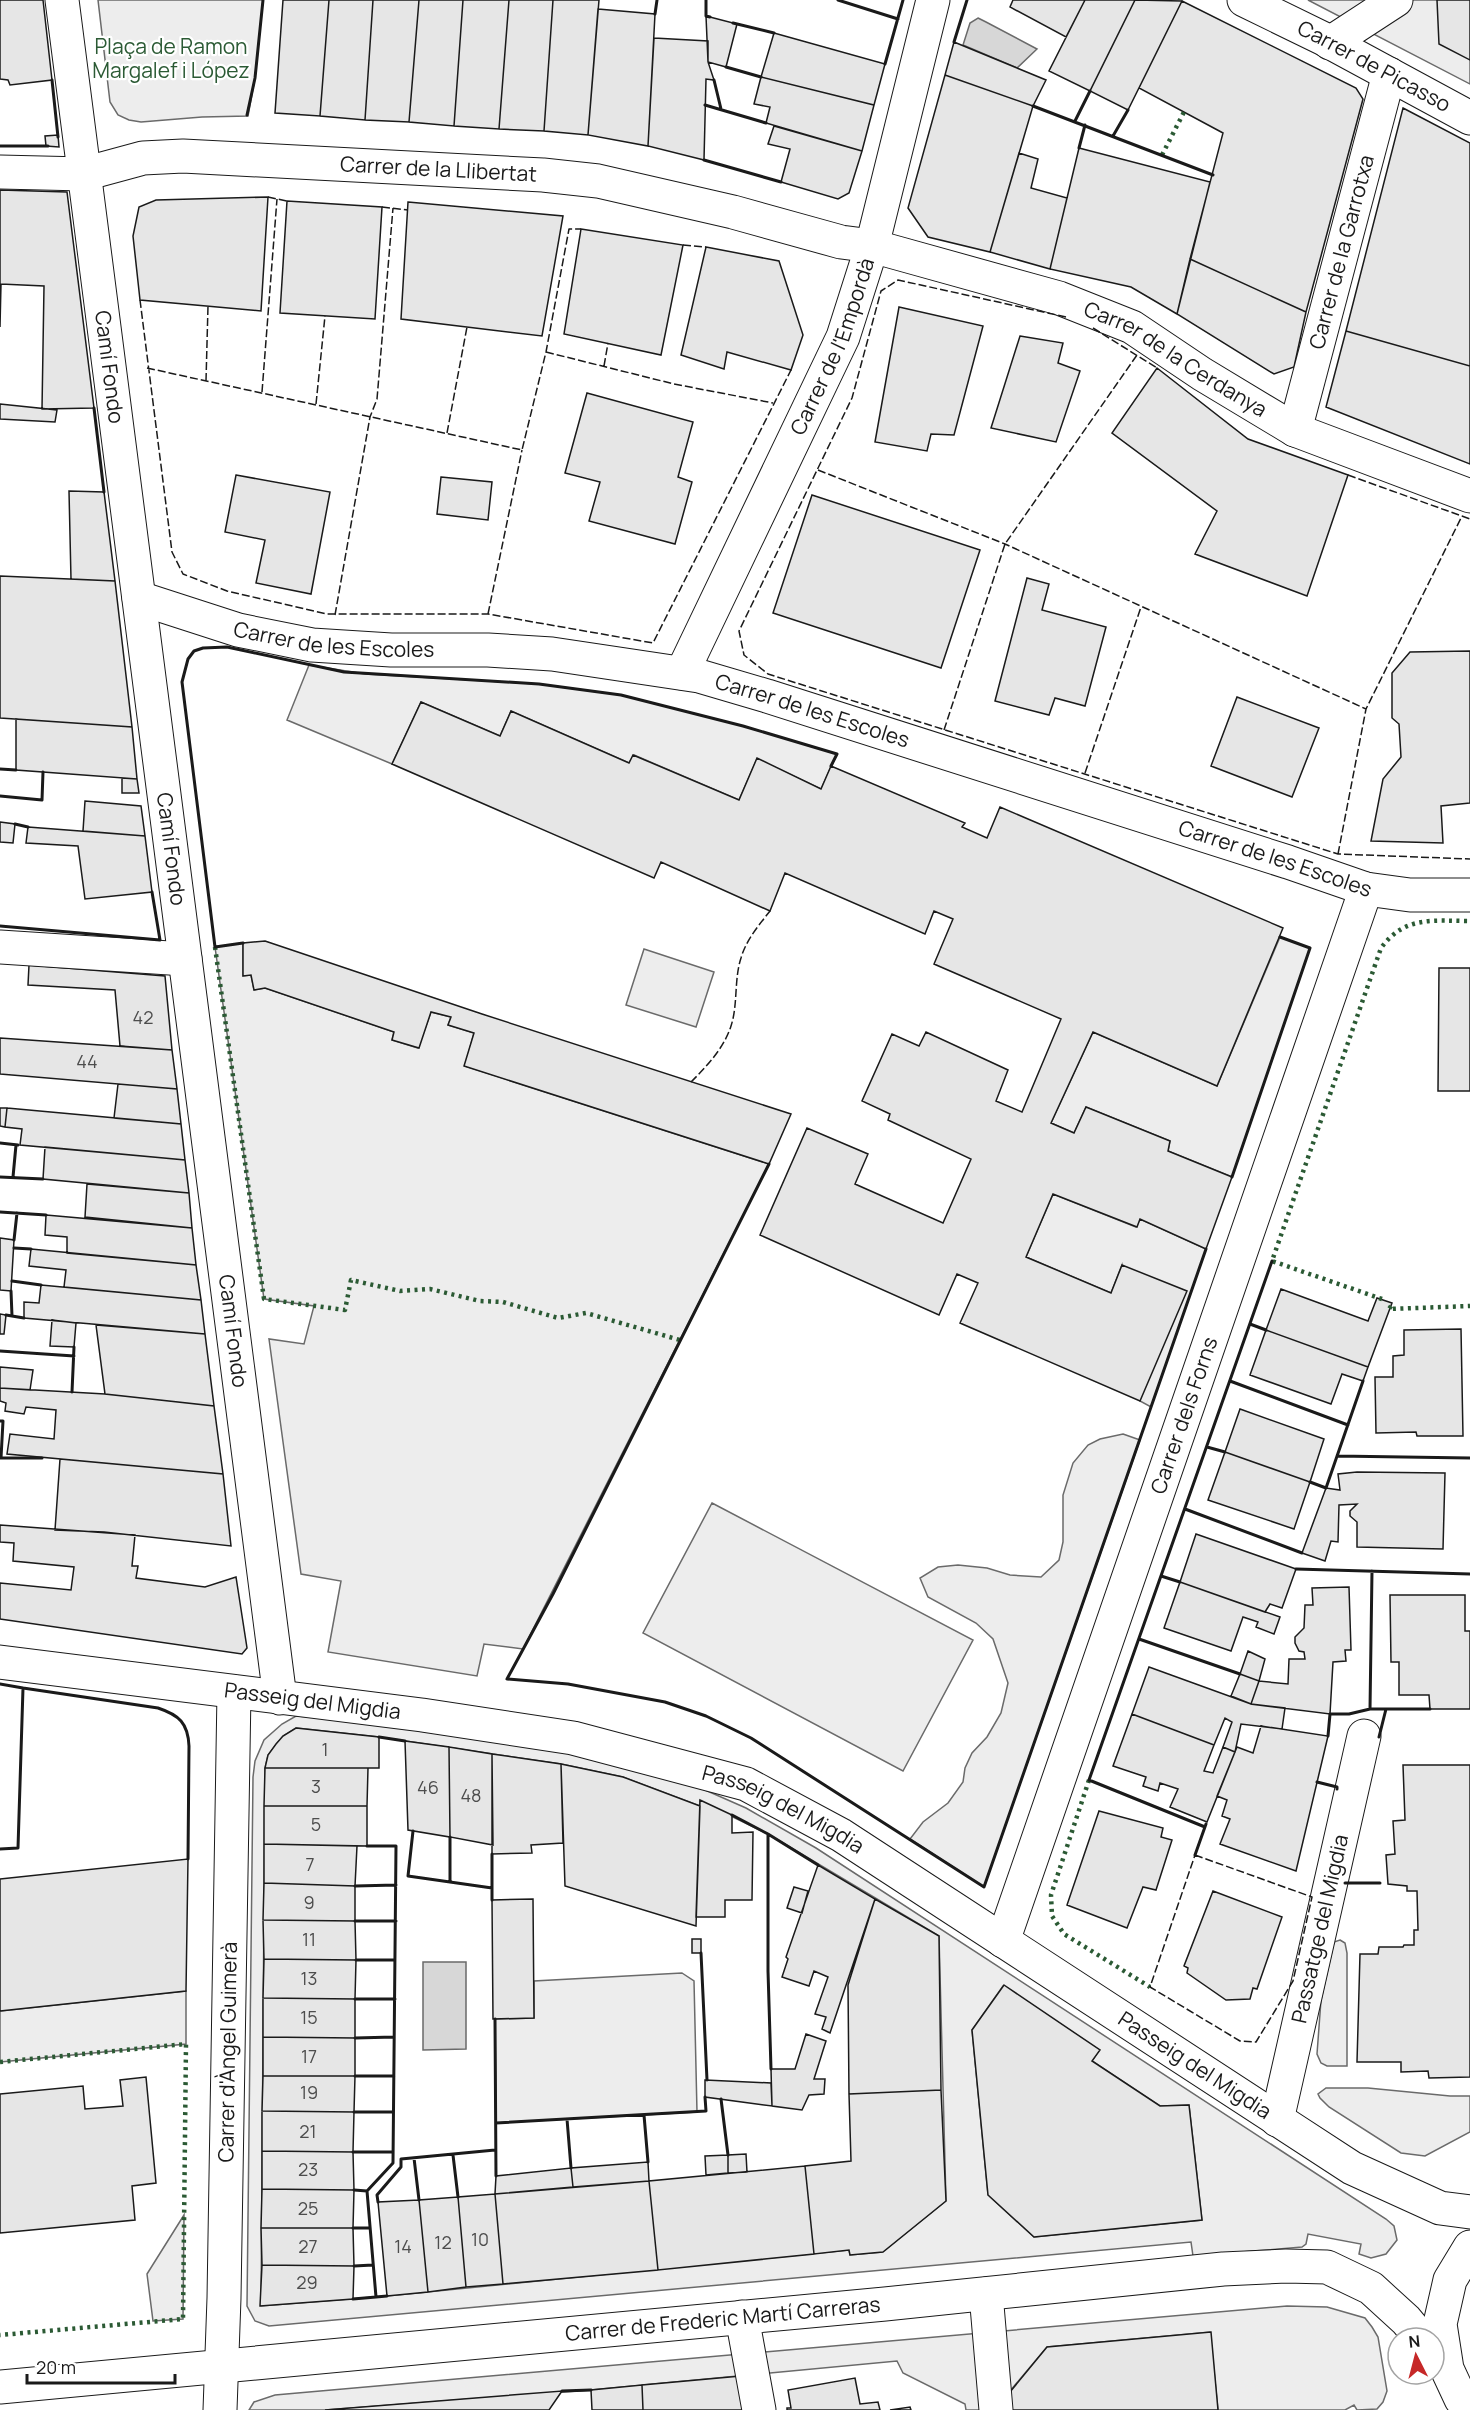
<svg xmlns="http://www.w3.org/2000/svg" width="1470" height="2410" font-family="Manrope,sans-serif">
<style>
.built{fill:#ededed;stroke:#6a6a6a;stroke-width:1.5;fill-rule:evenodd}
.water{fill:#d7d7d7;stroke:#6a6a6a;stroke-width:1.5}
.building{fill:#e6e6e6;stroke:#1a1a1a;stroke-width:1.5}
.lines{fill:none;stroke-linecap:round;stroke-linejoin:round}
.pedestrian-casing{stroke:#1a1a1a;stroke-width:35}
.minor-casing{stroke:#1a1a1a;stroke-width:35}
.tertiary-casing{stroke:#1a1a1a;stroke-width:35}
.pedestrian{stroke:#fff;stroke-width:33}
.minor{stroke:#fff;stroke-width:33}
.tertiary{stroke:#fff;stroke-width:33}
.hedge{stroke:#2b5a34;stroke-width:4.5;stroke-dasharray:3 4.5;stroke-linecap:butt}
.fence{stroke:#1a1a1a;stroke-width:1.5;stroke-dasharray:8 3;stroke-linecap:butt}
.wall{stroke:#1a1a1a;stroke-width:3}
.labels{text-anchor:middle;stroke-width:4.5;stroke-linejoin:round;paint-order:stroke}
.number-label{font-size:18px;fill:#4d4d4d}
.park-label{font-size:21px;fill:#2b5a34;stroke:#fff}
.street-label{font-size:21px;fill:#1a1a1a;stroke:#fff}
</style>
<rect width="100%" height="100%" fill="#fff"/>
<path class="built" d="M98,0H263L255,78L248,116L202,117L141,122L129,120L118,115L110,102Z
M1308,0H1437L1470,60V84Z
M309,665L365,674L539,684L621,695L743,726L837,754L821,789L757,759L739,800L634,755L629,763L511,711L500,736L421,702L392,764L287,720Z
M1280,937L1310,948L1232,1177L1168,1151L1170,1141L1086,1107L1074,1133L1051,1123L1093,1032L1217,1086Z
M243,943V976L251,975L254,990L265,988L394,1032L392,1040L418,1048L431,1012L451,1017L448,1025L474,1033L465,1066L769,1164L523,1649L484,1644L477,1676L328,1652L341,1581L301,1574L269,1339L304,1344L314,1306L264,1299L215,947Z
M644,949L714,972L696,1027L626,1005Z
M1053,1194L1136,1227L1140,1219L1206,1249L1151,1407L1140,1401L1122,1265L1111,1293L1026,1257Z
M1123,1434L1140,1440L984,1887L910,1839L923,1822L948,1803L963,1782L965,1768L972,1753L987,1737L1001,1713L1008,1683L993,1639L976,1623L928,1597L920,1578L938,1567L958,1565L987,1568L1010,1575L1041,1577L1059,1560L1063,1542V1495L1073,1463L1088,1445L1100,1439Z
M712,1503L973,1640L903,1771L643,1633Z
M296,1716L329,1718L523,1742L696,1786L746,1808L816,1848L1386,2219L1394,2226L1397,2240L1386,2254L1371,2258L1359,2254L1361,2244L1308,2234L1306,2244L1302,2247L1193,2256L1191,2242L269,2326L255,2321L247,2306L253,1777L255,1761L264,1740L282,1724ZM296,1728L379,1737L561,1764L623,1777L700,1806V1801L768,1834L939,1936L946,2201L882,2252L850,2255L849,2250L387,2296L261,2306L265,1768L268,1755L283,1736ZM1003,1986L1099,2050L1092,2061L1160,2106L1189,2105L1202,2220L1034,2237L988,2195L972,2030Z
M1340,1940L1345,1943L1347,1953V2066H1327L1321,2063L1317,2054L1321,2000L1334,1942Z
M682,1973L694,1981L697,2112L496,2123L495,2019L534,2018V1981Z
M186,1991V2044L0,2062V2011Z
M1326,2088H1368L1450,2096H1470V2132L1425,2156L1401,2153L1329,2107L1320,2098L1318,2094Z
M184,2215L183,2319L153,2321L147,2274Z
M1287,2306L1327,2307L1365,2318L1372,2327L1378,2337L1387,2391L1383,2402L1377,2409L1357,2410L1354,2405L1345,2410H1218L1210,2332L1047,2347L1005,2397L1007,2410H966L965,2404L903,2373L897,2361L591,2390L325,2410H249L254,2402L275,2395Z"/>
<path class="water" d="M978,18L986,22L1037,49L1017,68L963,45L970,23Z
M423,1962H466V2049L423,2050Z"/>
<path class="building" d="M0,0H43L52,80L10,85L8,80L0,79Z
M283,0H329L320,116L275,113Z
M329,0H373L365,120L320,116Z
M373,0H419L409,122L365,120Z
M419,0H463L454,126L409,122Z
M463,0H509L499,129L454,126Z
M509,0H553L544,131L499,129Z
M553,0H599L588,135L544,131Z
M1013,0H1085L1066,37L1010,7Z
M1013,0H1085L1066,37L1010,7Z
M1085,0H1135L1090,91L1049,71Z
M1135,0L1182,1L1128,110L1090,91Z
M1437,0H1470V60L1439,44Z
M1182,1L1356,88L1363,99L1306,312L1190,259L1223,133L1139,88Z
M598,9L655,14L648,146L588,135Z
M706,16L737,24L726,67L708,62Z
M774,33L885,64L874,105L761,77Z
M654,38L708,41V62L714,80L706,79L704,160L648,146Z
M954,42L1046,80L1033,106L945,75Z
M945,75L1033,106L990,252L928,237L908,208Z
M761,77L874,105L862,151L766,123L770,107L754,104Z
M1403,108L1470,143V366L1346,331Z
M774,126L862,151L849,193L838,199L781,182L790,149L768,144Z
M58,135L59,147L46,146L45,136Z
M1079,148L1210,182L1177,314L1131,287L1050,269Z
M1019,153L1038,159L1031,188L1067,198L1050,269L990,252Z
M0,190L67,192L94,408L42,409L44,286L1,284L0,327Z
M268,197L261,311L140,300L133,236L139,207L156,200Z
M287,201L382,207L375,319L280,313Z
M408,202L563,216L542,336L401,319Z
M581,229L683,245L661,355L564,334Z
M706,247L779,261L803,335L791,370L727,352L724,369L681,355Z
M1190,259L1306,312L1294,367L1274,374L1177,314Z
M899,307L983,326L954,435L931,434L927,451L875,442Z
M1346,331L1470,366V464L1326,407Z
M1020,336L1063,343L1058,363L1080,371L1056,442L991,428Z
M1157,368L1248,439L1348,475L1307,596L1195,554L1217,511L1112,433Z
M587,393L693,422L678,477L692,482L675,544L589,521L600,482L565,473Z
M0,404L57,410L55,422L0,419Z
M236,475L330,492L311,594L256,583L265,540L225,532Z
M441,477L492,482L488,520L437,514Z
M69,491L104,492L115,581L71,579Z
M812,495L980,550L941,668L773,613Z
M0,576L115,581L132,727L0,718Z
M1027,578L1049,584L1042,610L1106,627L1085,706L1055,698L1049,715L995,701Z
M1470,651V803L1441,806L1443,843L1371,841L1383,779L1401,757L1399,724L1392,718V673L1410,652Z
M1237,697L1319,728L1292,797L1211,766Z
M421,702L500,736L511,711L629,763L633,755L739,800L757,758L821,789L831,766L965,823L962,827L987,838L1000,807L1283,928L1217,1086L1093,1032L1051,1123L1074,1133L1086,1107L1170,1141L1168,1151L1232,1177L1206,1249L1140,1219L1137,1227L1053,1194L1026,1257L1111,1293L1122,1265L1187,1291L1140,1401L960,1323L978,1283L957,1274L939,1315L760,1235L807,1128L868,1154L855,1184L943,1223L971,1159L888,1120L890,1114L862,1101L892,1034L919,1046L926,1032L1008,1070L996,1101L1022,1112L1061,1019L934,964L953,919L934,911L925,934L785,873L770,911L661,862L654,878L392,764Z
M16,719L132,727L137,779L16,770Z
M122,778L137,779L139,793H122Z
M85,801L141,806L145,836L83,831Z
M0,822L15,824L13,843L0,842Z
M28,827L145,836L152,892L85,899L78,846L26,843Z
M265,941L482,1014L791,1114L769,1164L464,1066L474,1033L448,1025L451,1017L431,1012L419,1048L392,1040L394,1032L265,988L254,990L251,975L243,976V943Z
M29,965L165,976L172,1050L120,1046L115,990L28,985Z
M1439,968H1470V1091H1438Z
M0,1038L172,1050L177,1089L0,1074Z
M118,1084L177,1089L181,1124L114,1118Z
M0,1108H7L5,1127L0,1126Z
M7,1108L181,1124L185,1160L20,1145L22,1129L5,1127Z
M45,1147L185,1160L189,1193L43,1179Z
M87,1184L189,1193L192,1228L85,1217Z
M46,1215L192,1228L196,1265L67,1253V1237L45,1235Z
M0,1238L14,1240L11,1291L0,1290Z
M31,1249L196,1265L201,1300L64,1287L66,1270L29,1266Z
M41,1285L201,1300L205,1334L24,1318V1302L39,1303Z
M1281,1289L1368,1321L1377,1298L1392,1303L1368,1367L1266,1330Z
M0,1314L6,1315L4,1334H0Z
M52,1320L76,1323L74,1347L50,1346Z
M96,1325L205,1334L214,1406L105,1394Z
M1461,1329L1463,1436H1417L1416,1432L1376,1433L1375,1377H1393V1356L1404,1355V1330Z
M1266,1330L1368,1367L1363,1381L1342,1374L1331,1404L1250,1375Z
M0,1367L33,1370L30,1390L0,1388Z
M0,1388L105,1394L214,1406L223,1474L7,1454L10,1434L54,1439L56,1410L26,1407L24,1414L5,1411L6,1403L0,1401Z
M1240,1409L1324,1439L1310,1482L1225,1452Z
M1225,1452L1310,1482L1294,1529L1208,1500Z
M60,1459L223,1474L231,1546L104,1532L55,1530Z
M1357,1472L1445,1473L1443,1549L1357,1547V1522L1350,1516V1511L1357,1504L1339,1505L1338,1542L1331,1541L1325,1561L1302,1553L1326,1488L1340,1490L1338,1474Z
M0,1525L135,1535L132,1566H138L136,1578L205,1587L236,1577L247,1648L242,1654L0,1619V1583L71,1590L74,1567L13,1561L14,1543L0,1542Z
M1196,1534L1296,1569L1282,1608L1270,1604L1265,1612L1180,1582Z
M1180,1582L1280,1617L1274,1634L1256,1627L1258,1622L1243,1617L1231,1651L1164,1628Z
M1349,1587L1351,1650H1345L1346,1661L1333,1662L1330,1714L1251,1704L1259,1681L1288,1684L1289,1659H1305L1304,1652L1299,1651L1295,1643V1637L1304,1628L1305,1605H1313L1312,1588Z
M1390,1595H1465V1631H1470V1709H1430L1429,1695H1399V1662H1391Z
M1248,1651L1265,1659L1259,1681L1240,1674Z
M1149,1667L1251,1704L1285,1708L1282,1729L1241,1724L1235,1752L1223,1747L1232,1722L1225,1718L1214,1745L1132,1714Z
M1240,1674L1259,1681L1251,1704L1231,1696Z
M1132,1714L1214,1745L1204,1771L1213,1773L1223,1747L1235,1752L1207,1822L1170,1807L1178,1789L1160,1783L1158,1791L1143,1786L1146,1777L1113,1766Z
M1261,1726L1328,1736L1296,1871L1220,1844L1230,1819L1222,1816L1227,1800L1217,1796L1237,1747L1253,1753Z
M296,1728L379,1737V1768H265L268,1755L276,1744L283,1736Z
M405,1741L449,1747L450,1837L408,1830Z
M449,1747L492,1754L493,1845L450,1837Z
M492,1754L561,1764L563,1843L531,1845L532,1853L492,1854Z
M561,1764L623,1777L700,1806L696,1926L565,1886Z
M1403,1765H1470V2077L1429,2078L1428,2071L1401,2072V2062H1357L1360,1954H1378L1379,1947H1403L1404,1945H1414V1930H1418L1417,1891H1407V1886L1388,1884L1386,1855L1395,1854L1393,1821L1405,1820Z
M265,1768H368L367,1806H264Z
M700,1800L732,1815V1833L753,1832L752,1900H725V1917H696Z
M264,1806H367V1846L264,1844Z
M1099,1811L1163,1828L1161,1837L1172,1840L1156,1890L1143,1887L1127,1928L1067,1905Z
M264,1844L357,1846L355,1886L264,1883Z
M188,1859L186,1991L0,2011V1879Z
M818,1865L875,1899L830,2033L822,2029L826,2017L815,2014L828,1977L814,1971L809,1986L782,1977L788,1959L786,1957Z
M264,1883L355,1886V1921L263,1920Z
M794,1887L808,1891L802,1913L787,1908Z
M1213,1891L1282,1917L1257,1989L1253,1988L1250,1999L1226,2000L1187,1973L1188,1968L1184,1966Z
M533,1899L534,2018L493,2019L492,1900Z
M875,1899L939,1936L941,2090L849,2094L848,1985Z
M263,1920L355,1921L356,1960L264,1959Z
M692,1939H701V1953H692Z
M264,1959L356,1960L355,1999L263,1998Z
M1004,1985L1100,2050L1092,2061L1160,2106L1189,2105L1202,2220L1034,2237L988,2195L972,2030Z
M263,1998L355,1999V2038L263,2037Z
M806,2034L826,2041L814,2079H825L824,2094L809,2095L802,2110L772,2106L771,2069H795Z
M263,2037L355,2038V2076H263Z
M263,2076H355L354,2112L262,2111Z
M146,2077L156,2183L132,2186L135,2220L0,2233V2094L83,2086L85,2109L123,2106L120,2080Z
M705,2080L771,2083L772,2106L705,2097Z
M941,2090L946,2201L883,2252L850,2255L849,2250L814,2254L805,2166L851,2161L849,2094Z
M262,2111L354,2112L353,2152L262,2151Z
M262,2151L353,2152L354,2190L262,2189Z
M746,2154L747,2172L728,2173V2155Z
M728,2155V2173L706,2175L705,2156Z
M648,2162L649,2181L573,2187L571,2168Z
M805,2166L814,2254L658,2270L649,2181Z
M571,2168L573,2187L495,2194L496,2176Z
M649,2181L658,2270L503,2284L495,2194Z
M262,2189L354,2190L353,2228H261Z
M495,2194L503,2284L466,2287L458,2197Z
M458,2197L466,2287L428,2292L419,2200Z
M419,2200L428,2292L387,2296L378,2202Z
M261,2228H353L354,2266L262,2265Z
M262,2265L354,2266L353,2299L260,2306Z
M1211,2332L1218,2410H1007L1005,2398L1047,2347Z
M741,2376L747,2410H643L642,2385Z
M855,2378L860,2404L878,2402L880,2410H787V2408H791L788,2390Z
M642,2385L643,2410H592L591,2390Z
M562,2391L549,2410H325Z
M910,2407L911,2410H890Z"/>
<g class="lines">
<g class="pedestrian-casing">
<path id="pedestrian" d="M1330,43L1396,0
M986,2294L996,2410
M742,2317L759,2410"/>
</g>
<g class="minor-casing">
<g id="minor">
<path id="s1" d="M62,0L280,1698"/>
<path id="s2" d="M1244,0L1324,39L1470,118"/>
<path id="s3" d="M0,172L84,174L143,158L183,156L543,175L598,181L733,212L841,242L872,246L1059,298L1132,327L1202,374L1295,430L1470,496"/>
<path id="s4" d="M1295,430L1389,74"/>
<path id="s5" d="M139,598L238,630L312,645L391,650H488L552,654L699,676L767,696L1288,862L1366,889L1410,895H1470"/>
<path id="s6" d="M682,673L843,337L872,246L933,0"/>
<path d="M0,947L185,959"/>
<path id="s7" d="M0,1662L422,1715L573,1738L746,1784L841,1835L1352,2168L1440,2208L1470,2212"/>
<path id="s8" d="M1003,1941L1366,889"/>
<path id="s9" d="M1277,2120L1364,1736"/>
<path id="s10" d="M0,2387L885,2304L1223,2269L1286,2266L1327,2267L1371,2288L1406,2320L1421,2338"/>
<path id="s11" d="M220,2410L224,2298L234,1692"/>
</g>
</g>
<g class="tertiary-casing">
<path id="tertiary" d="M1470,2247L1450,2280L1440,2324L1447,2369L1461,2399L1470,2410"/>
</g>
<use href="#pedestrian" class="pedestrian"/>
<use href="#minor" class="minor"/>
<use href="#tertiary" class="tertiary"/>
<path class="hedge" d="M1162,155L1184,112
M215,947L264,1299L345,1310L351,1280L400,1291L430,1289L480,1301L503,1302L558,1318L586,1313L680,1340
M1382,1299L1272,1261L1381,948C1405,915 1434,921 1470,921
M1391,1306L1389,1309L1470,1306
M1089,1780L1051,1895L1052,1916L1064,1934L1150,1987
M0,2062L186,2044L183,2319L0,2335"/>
<path class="fence" d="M268,197L287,201
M382,207L408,210
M683,245L706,247
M140,300L172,552L183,574L227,591L327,614H488L653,643L791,370
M1066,317L898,280L881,291L852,398L739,631L744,655L768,674L1338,854L1470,859
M1093,328L1157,368
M546,352L674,384L773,403
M604,366L608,343
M147,368L522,450L546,352L569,229H581
M206,381L208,306
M262,392L277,199
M316,404L325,316
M447,433L467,327
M818,470L1005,544L1366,709
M1348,475L1470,519
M488,614L522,450
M335,615L370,417L377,399L393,208
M944,730L1005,544L1137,355
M1085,773L1141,607
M1338,854L1366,709L1462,516
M691,1082C707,1066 724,1048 731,1026C738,1005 734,979 741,958C746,940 759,925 770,911
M1195,1855L1312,1897L1293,1981L1256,2042L1240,2041L1150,1987Z"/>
<path class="wall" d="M706,0V16L710,17
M838,0L898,19
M655,14L657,0
M733,23L774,33
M954,42L967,0
M885,64L903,0
M726,67L761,77
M52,80L58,137
M714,80L721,109
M705,105L766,123
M1033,106L1213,175
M247,115L255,78L263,0
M1075,121L1090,91
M1113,136L1128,110
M0,146H48
M1079,148L1085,125
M704,160L781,182
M94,408L104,492
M0,769L16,770
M0,796L42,800L43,772
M15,824L28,827
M0,926L160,940L152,892
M243,943L215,947L182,682L188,659L194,651L203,648L227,647L344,672L539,684L621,695L743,726L837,754L831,766
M0,1143L18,1145
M769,1164L553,1594L507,1679L568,1684L665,1702L706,1716L751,1738L984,1887L1206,1249
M0,1177L43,1179
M13,1177L16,1145
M1232,1177L1310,948L1280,937
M0,1212L46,1215
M14,1240L17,1213
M14,1248L31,1249
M12,1281L41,1285
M11,1291L12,1316
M6,1315L24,1318
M1250,1324L1266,1330
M0,1351L74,1356
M1230,1381L1348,1425
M72,1392L74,1347
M0,1421H3L1,1458
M1207,1447L1225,1452
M1337,1456L1470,1458
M0,1458H42
M1310,1482L1326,1488L1363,1381
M1185,1509L1302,1553
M1296,1569L1470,1574
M1161,1576L1180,1582
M1139,1639L1240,1674
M0,1684L23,1688L18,1848L0,1849
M23,1688L158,1708C179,1715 188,1723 189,1746L188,1859
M1370,1709L1372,1571
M1328,1736L1330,1714H1349L1370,1709H1430
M379,1737L405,1741
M1379,1737L1386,1709
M1317,1782L1337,1787V1789
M732,1815L768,1834L818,1865
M1205,1827L1089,1780L1272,1261
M413,1831L408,1876L492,1888
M768,1834V1971L771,2069
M450,1837V1882
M1195,1855L1206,1824
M1345,1883H1380
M355,1886L396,1885
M492,1900V1854
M355,1921H396
M701,1953L707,2080
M356,1960H395
M355,1999H395
M495,2019L496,2176
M355,2038L394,2037
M355,2076H394
M721,2099L728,2155
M354,2112H393
M644,2115L648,2162
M567,2119L571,2168
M496,2123L706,2111L705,2097
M353,2152H393
M453,2155L458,2197
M414,2158L419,2200
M354,2190L367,2191
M378,2202L377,2195L401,2167V2159L495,2150
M353,2228H370
M354,2266L373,2265
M376,2297L387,2296
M353,2299L376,2297L367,2191L393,2163L396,1846H367
M562,2391L591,2390"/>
</g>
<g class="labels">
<g class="number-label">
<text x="143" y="1024">42</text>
<text x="87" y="1068">44</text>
<text x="325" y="1756">1</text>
<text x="316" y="1793">3</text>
<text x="428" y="1794">46</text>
<text x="471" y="1802">48</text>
<text x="316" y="1831">5</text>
<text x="310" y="1871">7</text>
<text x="309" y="1909">9</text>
<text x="309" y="1946">11</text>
<text x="309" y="1985">13</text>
<text x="309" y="2024">15</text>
<text x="309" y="2063">17</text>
<text x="309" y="2099">19</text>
<text x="308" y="2138">21</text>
<text x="308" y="2176">23</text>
<text x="308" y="2215">25</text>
<text x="480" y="2246">10</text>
<text x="443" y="2249">12</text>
<text x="308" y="2253">27</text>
<text x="403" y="2253">14</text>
<text x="307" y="2289">29</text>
</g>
<g class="park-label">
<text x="171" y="54">Plaça de Ramon<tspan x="171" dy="24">Margalef i López</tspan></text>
</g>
<g class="street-label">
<text dy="7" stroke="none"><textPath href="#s2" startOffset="146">Carrer de Picasso</textPath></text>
<text dy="7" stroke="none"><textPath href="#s3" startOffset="441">Carrer de la Llibertat</textPath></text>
<text dy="7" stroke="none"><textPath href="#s4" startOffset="184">Carrer de la Garrotxa</textPath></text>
<text dy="7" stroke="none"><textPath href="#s6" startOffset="360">Carrer de l'Empordà</textPath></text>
<text dy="7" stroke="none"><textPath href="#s3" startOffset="1209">Carrer de la Cerdanya</textPath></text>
<text dy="7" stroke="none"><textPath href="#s1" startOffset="370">Camí Fondo</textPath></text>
<text dy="7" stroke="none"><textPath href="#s5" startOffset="201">Carrer de les Escoles</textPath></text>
<text dy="7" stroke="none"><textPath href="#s5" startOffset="687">Carrer de les Escoles</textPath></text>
<text dy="7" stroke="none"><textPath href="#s1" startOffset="856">Camí Fondo</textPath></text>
<text dy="7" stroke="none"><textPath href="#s5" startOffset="1173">Carrer de les Escoles</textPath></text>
<text dy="7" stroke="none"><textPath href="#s1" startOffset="1342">Camí Fondo</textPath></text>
<text dy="7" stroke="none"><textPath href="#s8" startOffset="556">Carrer dels Forns</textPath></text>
<text dy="7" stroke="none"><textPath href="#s7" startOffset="315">Passeig del Migdia</textPath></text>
<text dy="7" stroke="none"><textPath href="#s7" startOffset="801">Passeig del Migdia</textPath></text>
<text dy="7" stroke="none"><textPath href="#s9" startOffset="196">Passatge del Migdia</textPath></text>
<text dy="7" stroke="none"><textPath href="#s11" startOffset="358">Carrer d'Àngel Guimerà</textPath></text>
<text dy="7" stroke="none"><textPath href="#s7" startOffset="1287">Passeig del Migdia</textPath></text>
<text dy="7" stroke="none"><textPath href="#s10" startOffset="726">Carrer de Frederic Martí Carreras</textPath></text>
</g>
</g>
<g transform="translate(1416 2356) rotate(354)"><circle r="28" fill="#ffffff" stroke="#a3a3a3" stroke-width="1.5"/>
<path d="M0-4.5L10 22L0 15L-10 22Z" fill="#c62828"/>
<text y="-9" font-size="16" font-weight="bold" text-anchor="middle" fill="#1a1a1a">N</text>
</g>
<path d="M27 2374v9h148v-9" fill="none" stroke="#1a1a1a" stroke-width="3"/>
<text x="36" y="2374" font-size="18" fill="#1a1a1a" stroke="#ffffff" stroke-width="4.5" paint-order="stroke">20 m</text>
</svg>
